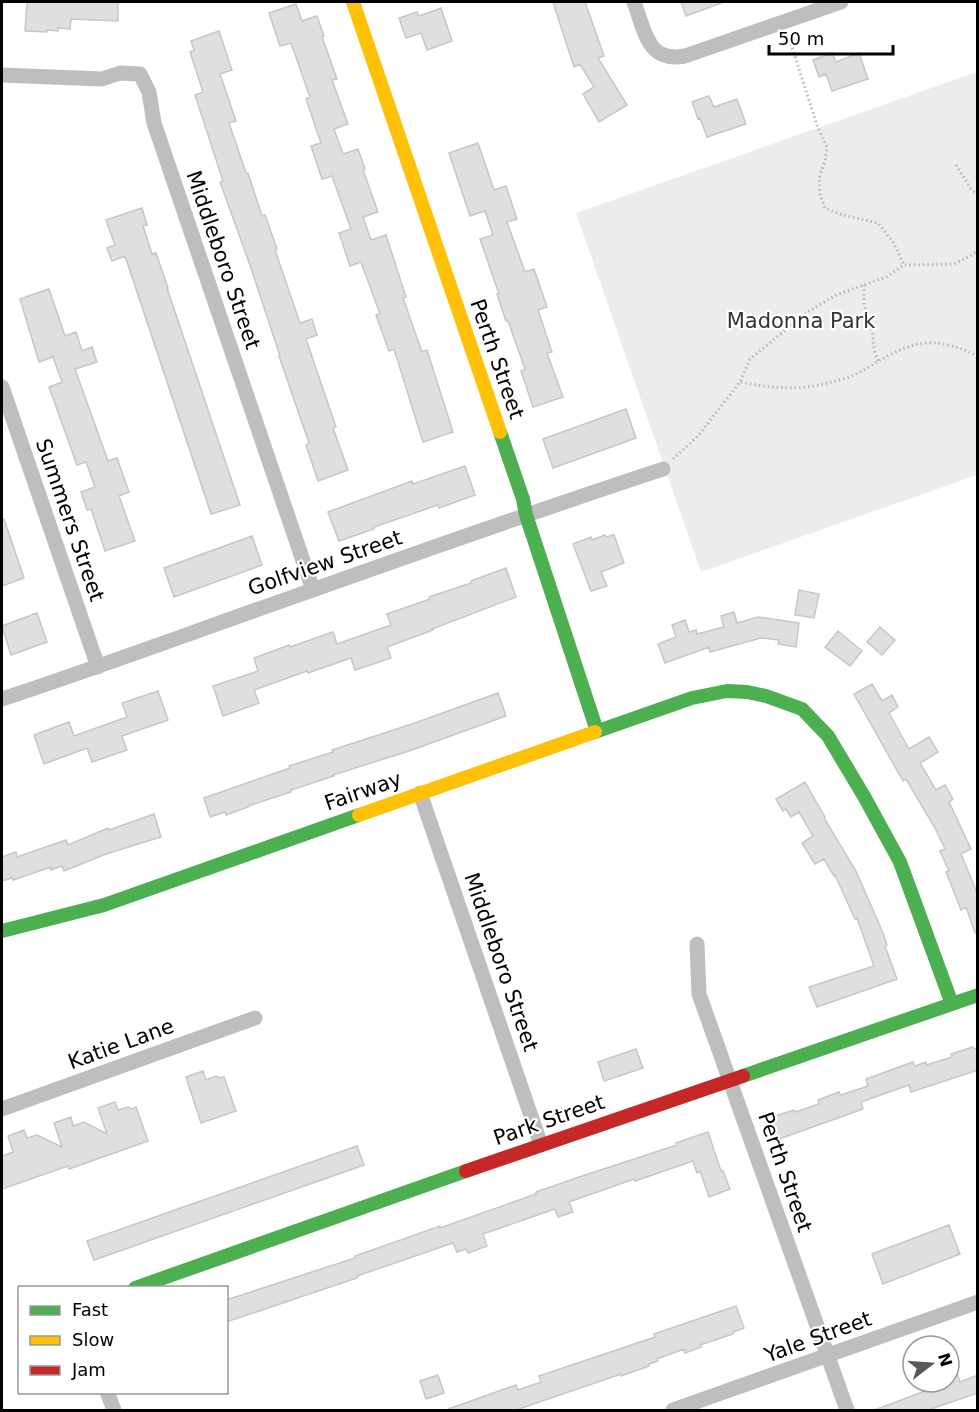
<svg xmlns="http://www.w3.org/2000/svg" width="979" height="1412" font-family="'DejaVu Sans',sans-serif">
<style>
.green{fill:#ececec}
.building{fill:#dfdfdf;stroke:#c7c7c7;stroke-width:1.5}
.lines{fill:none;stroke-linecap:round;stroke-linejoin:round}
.path{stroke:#b9b9b9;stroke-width:3;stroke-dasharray:1.5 3;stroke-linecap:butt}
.street{stroke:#bebebe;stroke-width:15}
.fast{stroke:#4caf50;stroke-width:14}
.slow{stroke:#ffc107;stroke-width:14}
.jam{stroke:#c62828;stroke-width:14}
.labels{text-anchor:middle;stroke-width:4.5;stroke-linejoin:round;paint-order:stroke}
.street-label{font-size:21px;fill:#000;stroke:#fff}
.park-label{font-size:21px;fill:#333;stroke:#fff}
</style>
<rect width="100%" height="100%" fill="#fff"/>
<path class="green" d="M977,72V475L701,572L576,213Z"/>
<path class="building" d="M27,2H118V21L71,19L70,29L58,28V31L47,30V32L25,31Z
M553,2H585L604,56L598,58L627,105L599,122L583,94L594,87L580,64L574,67Z
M681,2H721V3L686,16Z
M296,4L302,21L317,16L324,36L322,37L337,79L332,80L348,124L334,129L343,154L358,149L365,169L363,170L378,212L363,217L371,240L386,235L406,297L403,298L422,352L427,350L453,432L423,442L394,349L389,351L376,315L380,314L361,262L350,266L339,233L351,229L332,176L322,179L311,146L321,143L306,99L310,97L291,43L280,46L269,13Z
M441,8L452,41L427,50L421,33L406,38L399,18L417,12L419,16Z
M219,31L232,70L220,74L236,121L229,123L246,173H248L262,216L265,215L277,249L275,250L300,323L312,319L317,335L306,339L336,427L333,428L348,470L318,481L306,445L309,443L279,356H280L251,268L220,182L223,181L195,95L203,92L190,52L194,50L191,41Z
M832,53L836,62L859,53L868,79L832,91L826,74L819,77L813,60Z
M709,96L714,107L737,99L746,124L707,137L700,118L698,119L692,102Z
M478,143L494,190L506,186L517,219L507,222L525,272L534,269L547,307L538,310L552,352L547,353L563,397L533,407L521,371L525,369L508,321H506L497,294H499L480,239L493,235L485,211L470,216L449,153Z
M142,208L147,225L143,226L152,254L156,253L168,288H167L240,505L211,514L125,256L112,261L107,248L115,245L106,220Z
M49,289L65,336L76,332L82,351L92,347L97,362L75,369L108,461L117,458L129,492L119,496L135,541L105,551L91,509L87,510L81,492L95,487L86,462L77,465L49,387L62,382L53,357L39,362L20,299Z
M626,409L636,438L553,468L543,439Z
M465,466L475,495L439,508L438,505L374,527V529L339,541L328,512L412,481L413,484Z
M4,519L24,578L2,586V520Z
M605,535L606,537L614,535L624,563L601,572L607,586L591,591L573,544L591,537L592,540Z
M252,536L262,565L174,597L164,568Z
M506,568L516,597L432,629L433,630L387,647L391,658L355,670L351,658L308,673L307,671L254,690L259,703L223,716L213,686L258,671L254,658L289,645L290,647L333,632L337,644L391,625L387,614L430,599L429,597L471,583V581Z
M799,590L819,594L814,618L795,615Z
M734,612L737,623L758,617L799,623L796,647L778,644L779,640L761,638L710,652L709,647L665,663L658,644L676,637L672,625L685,620L689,632L696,630L697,634L724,627L721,616Z
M37,613L47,642L11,655L2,626Z
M880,627L895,640L882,655L867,642Z
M838,631L862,651L850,666L825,647Z
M872,684L882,701L892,695L898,707L889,713L909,749L929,737L938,752L920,763L936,790L945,785L953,799L949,802L971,849L961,854L978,895V933H975L966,907L961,910L946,872L949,871L940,851L945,849L935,828L906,779L903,781L854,694Z
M158,691L168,720L122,736L127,750L92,762L87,748L44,764L34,735L69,722L74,736L127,717L122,703Z
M498,693L506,716L409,751L333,775L334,776L291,790V792L248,806V807L226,815L225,812L210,817L204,798L290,768L289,766L333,752L332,750L412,724Z
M805,782L825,817L824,818L856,871L883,933L887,945L885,946L897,979L817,1007L809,987L874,966L857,918L855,919L835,875L834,876L824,859L815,864L802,843L813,836L799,812L791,817L786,809L783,811L776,799Z
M154,814L161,837L106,854L64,871L62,866L51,870V867L13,880L12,878L2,881V857L16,852L17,857L66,840L68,845L108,828L109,830Z
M973,1047L974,1049L978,1048V1070L911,1092L909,1085L861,1102L863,1109L779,1139L772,1117L794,1110L795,1112L819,1104L818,1100L839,1092L841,1095L868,1086L866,1079L913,1062L915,1066L926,1062V1065L952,1057L951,1054Z
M636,1049L643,1068L604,1081L598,1062Z
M203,1071L206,1080L216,1076L220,1078L224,1077L236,1111L201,1123L186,1077Z
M115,1102L118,1110L128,1107L132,1109L136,1107L148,1141L69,1169L68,1166L2,1189V1156L13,1152L8,1136L24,1130L27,1138L37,1135L62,1147L54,1123L71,1117L73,1126L84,1122L107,1134L98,1108Z
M708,1132L721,1171H723L730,1189L709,1197L700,1171L697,1173L693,1161L635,1181L634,1179L569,1202L573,1212L558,1217L555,1209L483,1234L487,1246L468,1253L466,1249L457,1252L453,1243L357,1276V1278L226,1322V1300L355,1258V1256L440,1226V1228L536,1194V1192L582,1176L677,1145L676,1143Z
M357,1146L364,1165L94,1260L87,1241Z
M949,1225L960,1254L883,1284L872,1254Z
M736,1306L744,1328L733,1332V1334L700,1345L701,1347L685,1353L684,1349L657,1359L658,1361L649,1364V1366L621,1376V1374L516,1410H448V1409L516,1385L518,1390L541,1382L539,1376L655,1337L654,1334Z
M949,1356H951L960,1382L978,1375V1393L928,1410H877V1409L925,1391L922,1382H949Z
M438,1375L444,1393L426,1399L420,1381Z"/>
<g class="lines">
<path class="path" d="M788,35L818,128L827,147L825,161L819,178L820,195L825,208L839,214L878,223L893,242L904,265
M956,165L971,189L978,195
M864,285V304L872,329L874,349L878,361
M741,382C770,388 798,391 828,383C838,380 849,378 858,373C888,357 912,336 948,345C960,348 967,350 978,357
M673,459L698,436L740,382L750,359L809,311L836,295L886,277L904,265L954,264L972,255L978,249"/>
<path class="street" d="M634,2C645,31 647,63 685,56L841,2
M2,75L102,79L120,73L140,74L149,92L154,123L313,590
M2,387L98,667
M2,699C99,667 196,631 293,597C416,553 539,510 663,469
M420,793L541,1145
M697,944L699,994L847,1410
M2,1109L255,1018
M107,1392L114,1410
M673,1410L978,1302"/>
<path class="fast" d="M500,432L523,499L526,515L597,731
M595,732L692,698L727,691L747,692L766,696L802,709L828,736L865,798L900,862L952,1004
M2,931L104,905L359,815
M743,1076L978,995
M135,1288L466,1171"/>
<path class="slow" d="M353,2L500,432
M359,815L595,732"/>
<path class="jam" d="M466,1171L743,1076"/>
</g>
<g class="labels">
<g class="street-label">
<text transform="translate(223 260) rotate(71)" y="7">Middleboro Street</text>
<text transform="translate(497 359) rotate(71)" y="7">Perth Street</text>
<text transform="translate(70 520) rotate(71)" y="7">Summers Street</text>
<text transform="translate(325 563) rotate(-19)" y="7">Golfview Street</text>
<text transform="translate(363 791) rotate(-19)" y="7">Fairway</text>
<text transform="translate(501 962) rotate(71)" y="7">Middleboro Street</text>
<text transform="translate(121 1044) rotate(-20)" y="7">Katie Lane</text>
<text transform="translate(549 1120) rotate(-19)" y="7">Park Street</text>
<text transform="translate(785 1172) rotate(71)" y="7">Perth Street</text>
<text transform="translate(818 1337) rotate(-20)" y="7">Yale Street</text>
</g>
<g class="park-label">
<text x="801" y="328">Madonna Park</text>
</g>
</g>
<rect width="979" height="1412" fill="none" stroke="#000000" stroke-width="6"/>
<rect x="18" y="1286" width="210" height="108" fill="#ffffff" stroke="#999999" stroke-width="1.5"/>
<rect x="30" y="1306" width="30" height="9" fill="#4caf50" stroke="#999999" stroke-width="1.5"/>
<text x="72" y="1316" font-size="18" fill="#000000">Fast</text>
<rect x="30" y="1336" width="30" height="9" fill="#ffc107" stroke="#999999" stroke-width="1.5"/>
<text x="72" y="1346" font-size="18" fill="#000000">Slow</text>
<rect x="30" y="1366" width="30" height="9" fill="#c62828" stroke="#999999" stroke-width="1.5"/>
<text x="72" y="1376" font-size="18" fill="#000000">Jam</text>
<g transform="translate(931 1364) rotate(73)"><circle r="28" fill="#ffffff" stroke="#999999" stroke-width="1.5"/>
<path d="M0-4.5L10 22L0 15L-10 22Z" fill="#595959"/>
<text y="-9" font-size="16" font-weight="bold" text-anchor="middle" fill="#000000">N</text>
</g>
<path d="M769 45v9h124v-9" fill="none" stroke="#000000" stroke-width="3"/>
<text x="778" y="45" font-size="18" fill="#000000" stroke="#ffffff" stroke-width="4.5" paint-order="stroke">50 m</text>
</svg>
